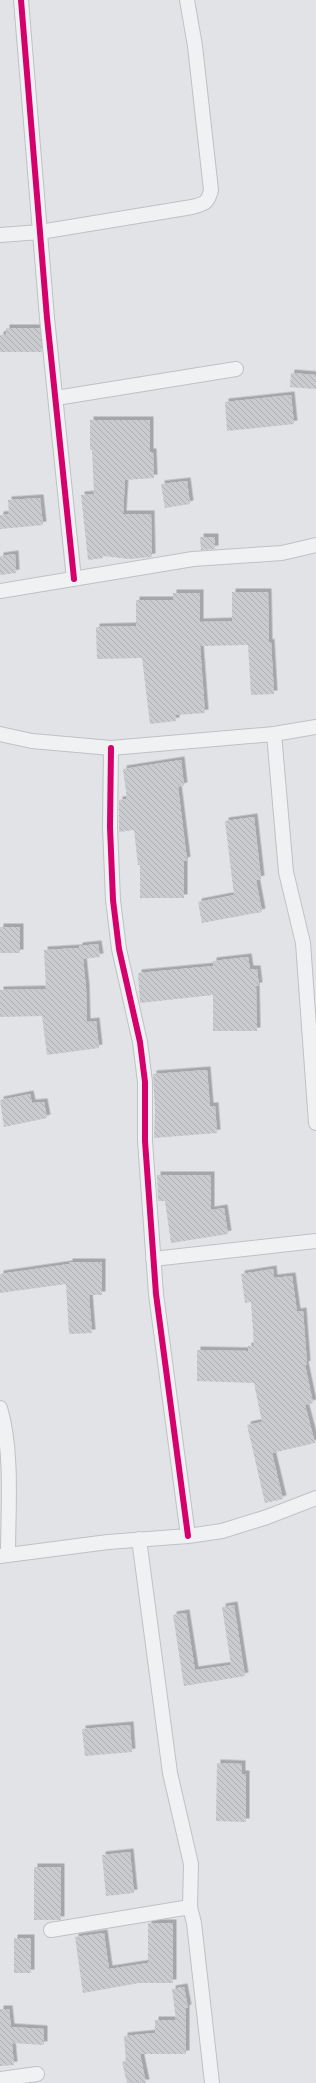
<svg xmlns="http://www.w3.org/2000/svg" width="316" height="2083" font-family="Roboto,sans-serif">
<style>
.building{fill:url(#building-back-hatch);filter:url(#shadow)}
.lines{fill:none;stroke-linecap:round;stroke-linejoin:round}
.street-casing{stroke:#bfc1c4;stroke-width:16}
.street{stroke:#f0f1f3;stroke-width:14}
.cycleway-casing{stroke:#eef1f5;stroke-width:8}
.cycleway{stroke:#d6006c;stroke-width:6}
</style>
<defs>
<pattern id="building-back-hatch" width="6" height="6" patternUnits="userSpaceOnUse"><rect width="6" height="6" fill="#c9cbce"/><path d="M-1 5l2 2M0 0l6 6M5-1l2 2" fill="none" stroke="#adafb2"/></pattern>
<filter id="shadow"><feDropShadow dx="3.5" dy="-3.5" stdDeviation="0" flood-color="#0004"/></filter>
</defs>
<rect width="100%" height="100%" fill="#e1e3e6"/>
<path class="building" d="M6,328H40L42,352H0V335L6,334Z
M291,373L316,375V389L290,387Z
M291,395L294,424L227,431L225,402Z
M90,420H150V452H153L154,478L125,480L123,514H151L152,557L129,559L103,556V558L88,560L81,495L94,494L92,450H90Z
M187,481L190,504L165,508L161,484Z
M40,498L43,525L0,529V515L9,514L8,500Z
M200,537H215V549L201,550Z
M15,554L16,573L0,575V556Z
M232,592H268L269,643L271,642L274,694L251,695L248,645L200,646L205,713L176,715V721L150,724L142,658L97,659L96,627L136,626V600H173V593H200V622L232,621Z
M181,760L184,786L178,787L187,860L184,861V898H140V865H138L134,830L119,832V800L127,799L123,769Z
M254,817L261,879L256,880L262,912L202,923L198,902L234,895L225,821Z
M0,927H20V953H0Z
M98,944L100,957L83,959L86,988L87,1022L96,1021L99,1048L47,1055L42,1016L0,1017V990L46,989L44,950L79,948V946Z
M248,957L250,969H257L259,986H256L257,1031H213V995L140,1003L138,973L213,966V961Z
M207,1070L210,1106H215L217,1133L154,1138L155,1111L153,1074Z
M30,1094L32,1103L44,1102L47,1118L4,1127L0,1100Z
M157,1175H211V1210L224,1208L228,1234L171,1243L165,1201H158Z
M69,1262H102V1295H89L92,1333L69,1334L66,1284L0,1293V1274L69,1264Z
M273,1269L274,1278L292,1276L297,1312L303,1311L307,1364L305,1365L313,1403L305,1405L315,1443L272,1453L283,1499L265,1503L247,1425L262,1422L254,1383L197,1381V1350L248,1351V1346H254L251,1302L245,1303L241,1274Z
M234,1605L245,1676L184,1686L173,1615L186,1613L195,1670L231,1665L222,1607Z
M130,1725L132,1752L85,1756L82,1729Z
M217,1763L242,1764V1774H246V1822L216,1821Z
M130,1852L134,1893L106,1896L102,1855Z
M34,1867H61V1920H34Z
M148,1923H173V1983H139L83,1993L75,1937L104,1933L109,1969L148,1963Z
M14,1938H31V1973H14Z
M184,1987L188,2008H186V2054H140L146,2083H127L122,2062L126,2061L124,2036L155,2033V2020H176L172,1989Z
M0,2009H9L11,2027L44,2029V2045L12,2043L14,2065L0,2066Z"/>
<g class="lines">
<g class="street-casing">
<path id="street" d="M21,0L47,318L74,579
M0,235L40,232L192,207C204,204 208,203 211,190L195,46L187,0
M56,398L236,369
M0,591L193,559L282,553L316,545
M0,734L32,741L111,748L274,734L316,727
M274,734L286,872L303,943L316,1123
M111,748L110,827L113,900L119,949L140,1042L145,1082V1141L156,1294L188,1536
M153,1259L316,1241
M0,1408C13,1451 8,1510 8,1555
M139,1539L170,1773L191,1864L190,1907L194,1923L212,2083
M0,1556L108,1542L188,1536L222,1531L267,1517L316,1498
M51,1930L190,1907
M0,2079L37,2074"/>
</g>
<use href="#street" class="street"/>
<g class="cycleway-casing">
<path id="cycleway" d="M21,0L47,318L74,579
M111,748L110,827L113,900L119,949L140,1042L145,1082V1141L156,1294L188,1536"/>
</g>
<use href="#cycleway" class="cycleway"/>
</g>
</svg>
